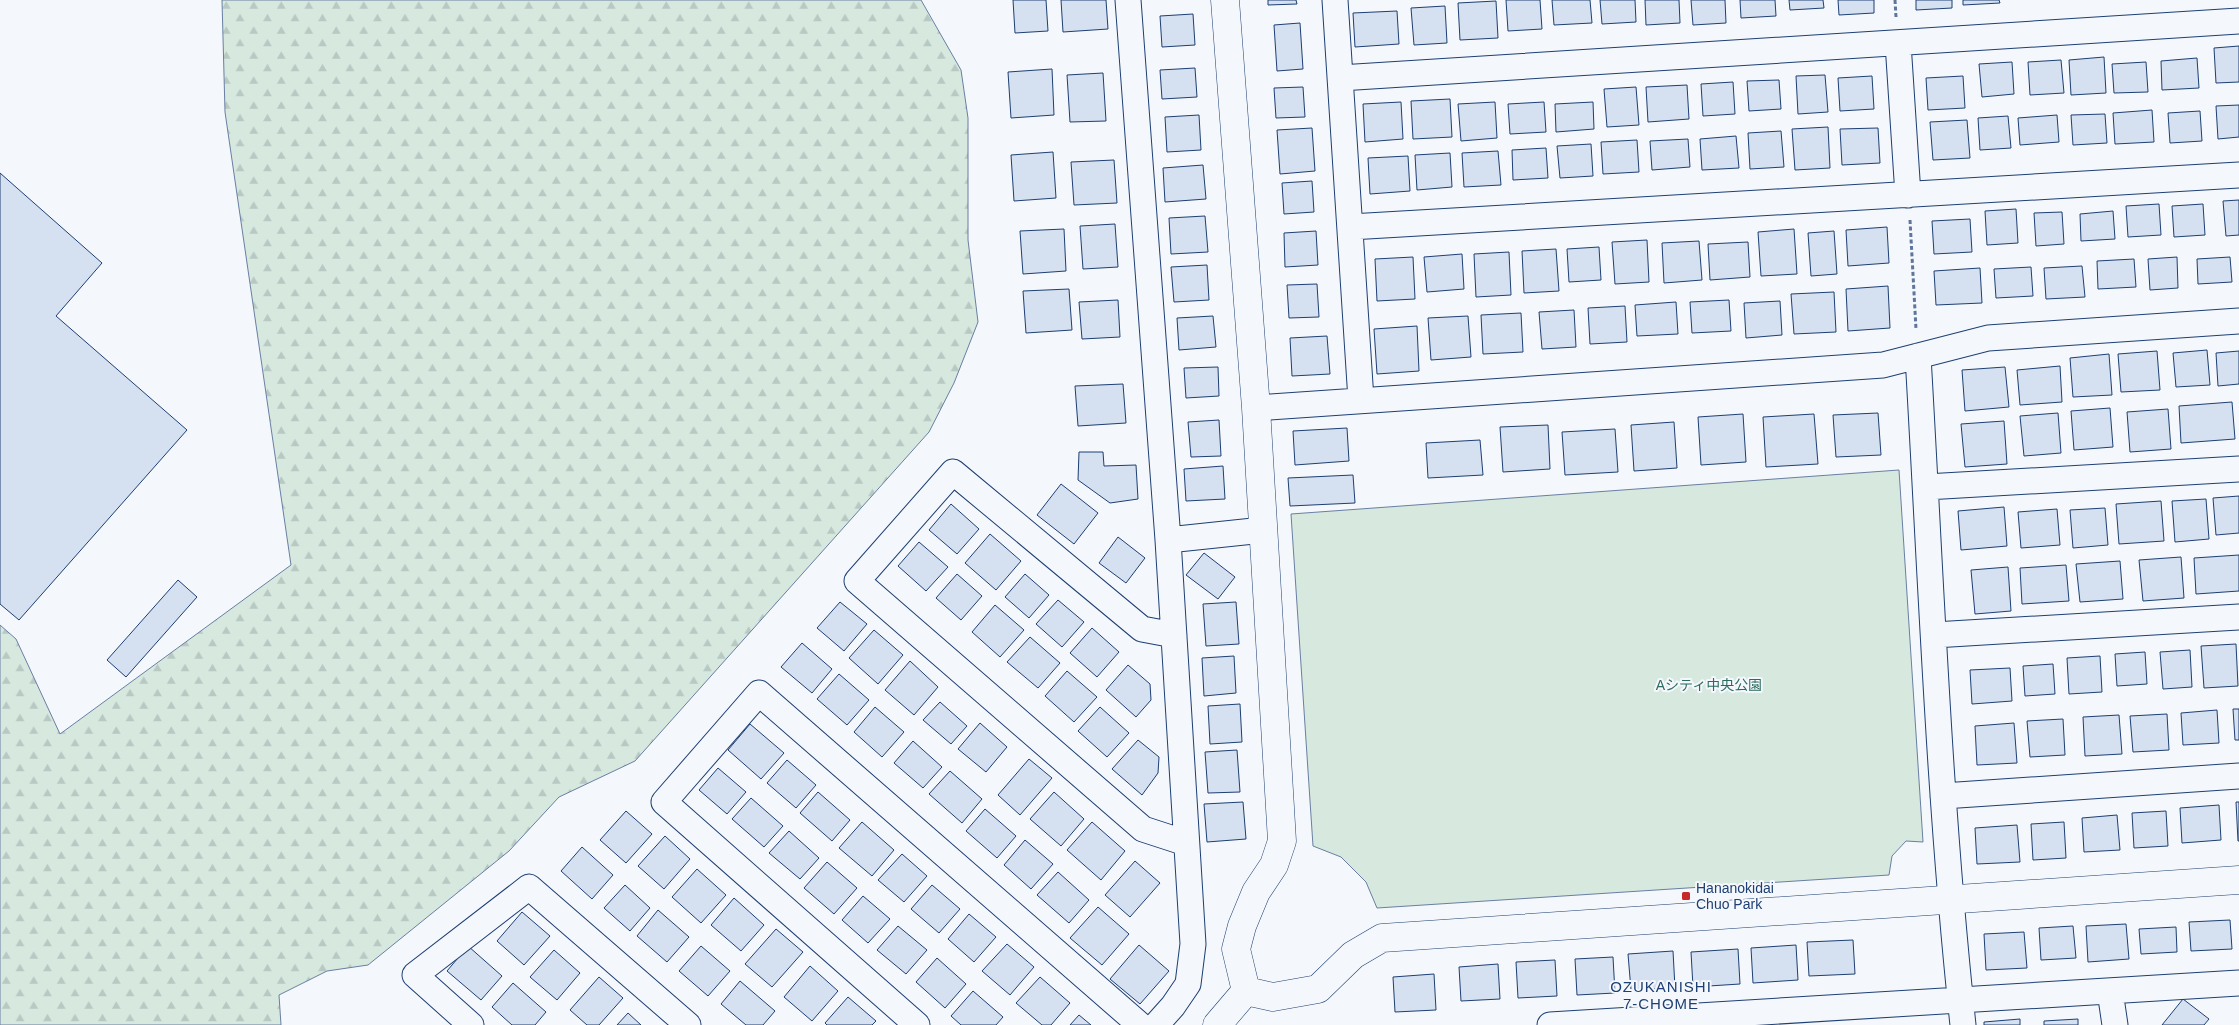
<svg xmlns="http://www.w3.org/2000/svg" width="2239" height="1025" font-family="Arial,'Noto Sans JP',sans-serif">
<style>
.forest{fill:url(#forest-firs);stroke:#687fa3}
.park{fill:#d7e8df;stroke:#687fa3}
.building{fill:#d5e0f0;stroke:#1d3f73}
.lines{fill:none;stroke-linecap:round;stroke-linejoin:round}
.minor-casing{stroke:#1d3f73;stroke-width:27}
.tertiary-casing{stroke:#1d3f73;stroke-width:29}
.path{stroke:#5e769c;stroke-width:3;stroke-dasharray:4 2.5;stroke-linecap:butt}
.minor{stroke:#f4f7fb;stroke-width:25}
.tertiary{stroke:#f4f7fb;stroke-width:28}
.poi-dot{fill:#c62828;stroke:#f4f7fb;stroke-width:2}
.labels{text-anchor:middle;stroke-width:4;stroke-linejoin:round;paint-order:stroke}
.park-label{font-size:14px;fill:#2c6c60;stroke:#f4f7fb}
.poi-label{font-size:14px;fill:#1d3f73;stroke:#f4f7fb;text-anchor:start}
.neighbourhood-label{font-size:15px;letter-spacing:1px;fill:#1d3f73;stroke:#f4f7fb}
</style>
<defs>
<pattern id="forest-firs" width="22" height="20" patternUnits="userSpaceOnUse" patternTransform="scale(1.25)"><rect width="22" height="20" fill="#d7e8df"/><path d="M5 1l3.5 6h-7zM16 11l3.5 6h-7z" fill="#b8c8c3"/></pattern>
</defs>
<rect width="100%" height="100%" fill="#f4f7fb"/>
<path class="forest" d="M222,0H921L961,70L968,118V240L978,322L954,383L929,432L635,761L559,797L509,851L368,965L327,971L279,995L281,1025H0V625L16,639L60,734L291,565L225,112Z"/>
<path class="park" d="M1899,470L1923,842L1906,841L1892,856L1889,875L1377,908L1366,882L1341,857L1313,846L1291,514Z"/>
<path class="building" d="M1013,0H1046L1048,31L1015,33Z
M1061,0H1106L1108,29L1063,32Z
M1268,0H1296L1297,4L1268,5Z
M1506,0H1540L1542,29L1508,31Z
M1552,0H1590L1592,23L1554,25Z
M1600,0H1635L1636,22L1602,24Z
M1645,0H1679L1680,23L1646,25Z
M1691,0H1725L1726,23L1693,25Z
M1740,0H1775L1776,16L1741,18Z
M1789,0H1823L1824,8L1790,10Z
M1838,0H1874V13L1839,15Z
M1916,0H1952V8L1916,10Z
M1963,0H1999L2000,3L1963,5Z
M1496,1L1498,38L1460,40L1458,3Z
M1445,6L1447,43L1414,45L1411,8Z
M1397,11L1399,44L1355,47L1353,13Z
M1193,14L1195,45L1162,47L1160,16Z
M1300,23L1303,69L1277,71L1274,25Z
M2239,46V82L2216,83L2214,48Z
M2104,57L2106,93L2071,95L2069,60Z
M2197,58L2199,88L2162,90L2161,61Z
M2061,60L2064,93L2030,95L2028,62Z
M2012,62L2014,94L1982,97L1979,64Z
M2146,62L2148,92L2114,93L2112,64Z
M1195,68L1197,97L1162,99L1160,70Z
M1052,69L1054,115L1011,118L1008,72Z
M1103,73L1106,121L1070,122L1067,75Z
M1825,75L1828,112L1798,114L1796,76Z
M1872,76L1874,109L1840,111L1838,78Z
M1963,76L1965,108L1928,110L1926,78Z
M1779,80L1781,109L1749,111L1747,81Z
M1733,82L1735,114L1703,116L1701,84Z
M1687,85L1689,119L1648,122L1646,87Z
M1303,87L1305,117L1276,118L1274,88Z
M1636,87L1639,125L1607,127L1604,89Z
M1450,99L1452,137L1413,139L1411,101Z
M1401,102L1403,139L1365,142L1363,104Z
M1495,102L1497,138L1461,141L1458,104Z
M1544,102L1546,132L1510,134L1508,104Z
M1593,102L1594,129L1556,132L1555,104Z
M2239,105V137L2218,139L2216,106Z
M2152,110L2154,142L2115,144L2113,113Z
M2200,111L2202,141L2170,143L2168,113Z
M2105,114L2107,143L2073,145L2071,115Z
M1199,115L1201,150L1167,152L1165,117Z
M2057,115L2059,142L2020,145L2018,118Z
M2008,116L2011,148L1980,150L1978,118Z
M1967,120L1970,158L1933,160L1930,122Z
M1828,127L1830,168L1795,170L1792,129Z
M1312,128L1315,171L1280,174L1277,130Z
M1878,128L1880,163L1842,165L1840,129Z
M1781,131L1784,167L1750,169L1748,133Z
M1736,136L1739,168L1702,170L1700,139Z
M1688,139L1690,167L1652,170L1650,141Z
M1637,140L1639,172L1603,174L1601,142Z
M1591,144L1593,176L1560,178L1557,146Z
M1546,148L1548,178L1513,180L1512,150Z
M1498,151L1501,185L1464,187L1462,153Z
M1053,152L1056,198L1014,201L1011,155Z
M1450,153L1452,187L1417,190L1415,155Z
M1408,156L1410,191L1370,194L1368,158Z
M1114,160L1117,203L1074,205L1071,162Z
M1203,165L1206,199L1165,202L1163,168Z
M0,173L102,263L56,316L187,430L19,620L0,604Z
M1312,181L1314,212L1284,214L1282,183Z
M2239,200V235L2226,236L2223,201Z
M2159,204L2161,235L2128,237L2126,206Z
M2203,204L2205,235L2174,237L2172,206Z
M2016,209L2018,243L1987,245L1985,211Z
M2113,211L2115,239L2081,241L2080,214Z
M2062,212L2064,244L2036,246L2034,213Z
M1205,216L1208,252L1171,254L1169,218Z
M1970,219L1972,252L1934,254L1932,221Z
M1115,224L1118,267L1083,269L1080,226Z
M1887,227L1889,263L1848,266L1846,230Z
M1064,229L1066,271L1023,274L1020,231Z
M1794,229L1797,274L1761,276L1758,232Z
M1316,231L1318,265L1285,267L1284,233Z
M1834,231L1837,274L1811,276L1808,233Z
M1647,240L1649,282L1615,284L1612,242Z
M1699,241L1702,280L1664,283L1662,243Z
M1748,242L1750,277L1710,280L1708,244Z
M1599,247L1601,280L1569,282L1567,249Z
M1556,249L1559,291L1524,293L1522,251Z
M1509,252L1511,295L1476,297L1474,254Z
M1462,254L1464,289L1427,292L1424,257Z
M1413,257L1415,299L1377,301L1375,259Z
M2177,257L2178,288L2150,290L2148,259Z
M2230,257L2232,282L2198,284L2197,259Z
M2134,259L2136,287L2098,289L2097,261Z
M1207,265L1209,300L1174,302L1171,267Z
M2082,266L2085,297L2046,299L2044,268Z
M2031,267L2033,296L1996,298L1994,269Z
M1980,268L1982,303L1936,305L1934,271Z
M1317,284L1319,317L1289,318L1287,285Z
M1888,286L1890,328L1848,331L1846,289Z
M1069,289L1072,330L1026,333L1023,291Z
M1834,292L1836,332L1794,334L1791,294Z
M1118,300L1120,337L1082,339L1079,302Z
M1729,300L1731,331L1692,333L1690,302Z
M1780,301L1782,335L1746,338L1744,303Z
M1676,302L1678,334L1637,336L1635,305Z
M1625,306L1627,342L1590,344L1588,308Z
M1574,310L1576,347L1542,349L1539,312Z
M1521,313L1523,352L1483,354L1481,315Z
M1213,316L1216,347L1179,350L1177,318Z
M1468,316L1471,357L1431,360L1428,318Z
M1417,326L1419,371L1377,374L1374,329Z
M1327,336L1330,374L1292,376L1290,338Z
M2207,350L2210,385L2176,387L2173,353Z
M2157,351L2160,390L2121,392L2118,354Z
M2239,351V384L2218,386L2216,353Z
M2109,354L2112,395L2073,397L2070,358Z
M2060,366L2062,402L2020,405L2017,370Z
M1218,367L1219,396L1186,398L1184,368Z
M2005,367L2009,407L1965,411L1962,370Z
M1123,384L1126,423L1078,426L1075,386Z
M2232,402L2235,439L2181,443L2179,406Z
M2110,408L2113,447L2074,450L2071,411Z
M2168,409L2171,449L2130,452L2127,412Z
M1878,413L1881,455L1836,457L1833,415Z
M2058,413L2061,453L2024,456L2020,416Z
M1743,414L1746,462L1701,465L1698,417Z
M1814,414L1818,464L1766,467L1763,417Z
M1219,420L1221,456L1191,457L1188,422Z
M2004,421L2007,464L1965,467L1961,424Z
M1674,422L1677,468L1634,471L1631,425Z
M1548,425L1550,469L1503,472L1500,427Z
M1347,428L1349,461L1295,465L1293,431Z
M1615,429L1618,472L1565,475L1562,432Z
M1480,440L1483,475L1428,478L1426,443Z
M1079,452H1103L1104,466L1136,465L1138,499L1110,503L1078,480Z
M1223,466L1225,499L1186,501L1184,469Z
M1353,475L1355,503L1290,506L1288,478Z
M1061,484L1098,513L1074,544L1037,515Z
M2239,496V533L2216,535L2213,498Z
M2206,499L2209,539L2175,542L2172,501Z
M2161,501L2164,541L2119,544L2116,504Z
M951,504L979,529L957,554L929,530Z
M2004,507L2007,546L1961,550L1958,511Z
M2105,508L2108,545L2073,548L2070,510Z
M2057,509L2060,545L2021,548L2018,512Z
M990,534L1021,561L996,590L965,563Z
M1118,537L1145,558L1126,583L1099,563Z
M919,542L948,567L926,591L898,566Z
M1204,553L1235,577L1218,599L1186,575Z
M2239,555V591L2196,594L2194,558Z
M2181,557L2184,598L2143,601L2139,560Z
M2120,561L2123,599L2080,602L2076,564Z
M2066,565L2069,601L2022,604L2020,568Z
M2008,567L2011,611L1975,614L1971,570Z
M957,574L982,596L961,620L936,598Z
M1025,574L1049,595L1029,618L1005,597Z
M178,580L197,597L126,677L107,660Z
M1058,600L1084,622L1062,647L1036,624Z
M840,602L867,624L844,651L817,628Z
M1236,602L1239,644L1206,646L1203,604Z
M995,605L1024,630L1000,657L972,632Z
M1092,628L1119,652L1097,677L1070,653Z
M874,630L903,655L878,684L849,658Z
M1030,637L1060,663L1038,688L1007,662Z
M802,643L832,669L812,693L781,667Z
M2236,644L2238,686L2204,688L2201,646Z
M2190,650L2192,687L2163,689L2160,652Z
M2145,652L2147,684L2117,686L2115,654Z
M1234,656L1236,693L1204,696L1202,658Z
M2100,656L2102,692L2069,694L2067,658Z
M910,661L938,687L914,715L885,690Z
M2053,664L2055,694L2025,696L2023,666Z
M1128,665L1150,684L1151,700L1136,717L1106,690Z
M2010,668L2012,701L1972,704L1970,670Z
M1067,671L1097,697L1074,722L1045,696Z
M839,674L869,700L847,725L817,699Z
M940,702L967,726L951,744L923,720Z
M1240,704L1242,742L1210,744L1208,706Z
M875,707L904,732L882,757L854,732Z
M1100,707L1129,733L1107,757L1078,731Z
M2233,709H2239V740H2235Z
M2217,710L2219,743L2183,745L2181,713Z
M2167,714L2169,750L2133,752L2130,716Z
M2119,715L2122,754L2085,756L2083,717Z
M2063,719L2065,755L2030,757L2027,721Z
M980,723L1007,747L986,772L958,749Z
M2014,723L2017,763L1977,765L1975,726Z
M750,724L784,753L761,779L728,750Z
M1138,740L1159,757L1158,773L1142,795L1112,769Z
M913,741L942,767L923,788L894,763Z
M1237,750L1240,792L1208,793L1205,752Z
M1029,759L1052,778L1020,815L998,795Z
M787,760L816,785L796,808L767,783Z
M718,768L746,792L727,814L699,790Z
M950,771L982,799L962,823L929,794Z
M818,792L850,820L832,841L800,813Z
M1054,792L1084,819L1061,846L1030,819Z
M751,798L783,826L764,847L732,819Z
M1243,802L1246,839L1207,842L1204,804Z
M2236,802H2239V841H2238Z
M2219,805L2221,840L2182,843L2180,808Z
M985,809L1016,836L997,858L966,831Z
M626,811L652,834L626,863L600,840Z
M2166,811L2168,846L2134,848L2132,813Z
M2117,815L2120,850L2084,852L2082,818Z
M862,822L894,850L872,876L839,848Z
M1092,822L1125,851L1101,880L1067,850Z
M2064,822L2066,858L2033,860L2031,824Z
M2017,825L2020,862L1977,864L1975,828Z
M789,831L819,858L800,879L769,853Z
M665,836L690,859L664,889L638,866Z
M1025,840L1053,864L1031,889L1004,865Z
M582,847L613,875L592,899L561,871Z
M902,854L927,876L904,902L878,880Z
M1135,861L1160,883L1130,917L1105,895Z
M827,862L857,888L834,914L804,888Z
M697,869L726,895L701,923L672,897Z
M1058,872L1089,900L1069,923L1037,895Z
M625,885L650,908L630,931L604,908Z
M932,885L960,909L939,933L911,909Z
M863,896L890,919L868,943L842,920Z
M734,898L764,925L741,951L711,925Z
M1098,907L1129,934L1102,965L1070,938Z
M658,910L689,937L667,962L637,936Z
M522,912L550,936L524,965L497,941Z
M969,914L996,937L974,962L948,939Z
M2230,920L2232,949L2191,951L2189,922Z
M2126,924L2129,959L2088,962L2086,926Z
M898,926L927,950L906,974L877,950Z
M2073,926L2076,958L2041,960L2039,928Z
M2176,927L2177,952L2141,954L2139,929Z
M776,929L803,952L772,987L745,964Z
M2024,932L2027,968L1986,970L1984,934Z
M1853,940L1855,974L1809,976L1807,942Z
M1007,944L1034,967L1010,995L982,971Z
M1139,945L1169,971L1140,1004L1110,979Z
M1796,945L1798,980L1753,983L1751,948Z
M468,946L502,976L481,1000L447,971Z
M701,946L730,971L708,996L679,971Z
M1738,949L1740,984L1693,987L1691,952Z
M554,950L580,973L557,1000L530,977Z
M1673,951L1675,988L1631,990L1628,954Z
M1613,957L1615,993L1577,995L1575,959Z
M937,958L966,984L945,1008L916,982Z
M1555,960L1557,996L1518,998L1516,962Z
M1498,964L1500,999L1461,1001L1459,967Z
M810,966L838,991L812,1021L784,997Z
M1434,974L1436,1010L1395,1012L1393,977Z
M599,977L623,998L599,1025H587L570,1010Z
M1040,977L1070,1003L1051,1025H1042L1016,1003Z
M740,981L775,1011L763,1025H746L721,1004Z
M513,983L546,1012L535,1025H512L492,1007Z
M973,991L1003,1017L996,1025H961L951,1016Z
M848,997L876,1021L872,1025H827L825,1023Z
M2183,999L2209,1019L2204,1025H2162Z
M628,1013L641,1025H617Z
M1079,1015L1091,1025H1070Z
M2020,1019V1025H1984V1022Z
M2078,1019V1025H2044V1021Z"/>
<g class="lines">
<g class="minor-casing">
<path id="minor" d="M1128,0L1168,540L1193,944L1188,984L1173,1006L1156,1025
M1335,0L1361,400
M1898,43L1908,195
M1340,78L2239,21
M1350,227L2239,175
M1918,356C1931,579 1939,803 1963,1025
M1256,408L1883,365L1988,338L2239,321
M1926,487L2239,469
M1168,540L1263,530
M1174,635L1142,629L953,472L857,581L1143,829L1186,843
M1934,635L2239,617
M1943,796L2239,776
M2110,991L2115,1025
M471,1025L415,975L529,887L688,1025
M917,1025L664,802L759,693L1140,1025
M1550,1025L2239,983"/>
</g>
<g class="tertiary-casing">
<path id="tertiary" d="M1225,0L1256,408L1282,841L1274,865L1256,892L1242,926L1236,949L1246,991
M1217,1025L1246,991L1273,997L1318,989L1353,955L1382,938L2239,880"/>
</g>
<path class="path" d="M1895,0L1896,17
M1910,220L1916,329"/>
<use href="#minor" class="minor"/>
<use href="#tertiary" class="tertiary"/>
</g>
<rect class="poi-dot" x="1681" y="891" width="10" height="10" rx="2.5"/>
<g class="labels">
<g class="park-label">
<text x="1709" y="690">Aシティ中央公園</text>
</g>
<g class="poi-label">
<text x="1696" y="893">Hananokidai<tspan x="1696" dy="16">Chuo Park</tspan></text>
</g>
<g class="neighbourhood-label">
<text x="1661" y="992">OZUKANISHI<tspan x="1661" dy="17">7-CHOME</tspan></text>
</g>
</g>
</svg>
